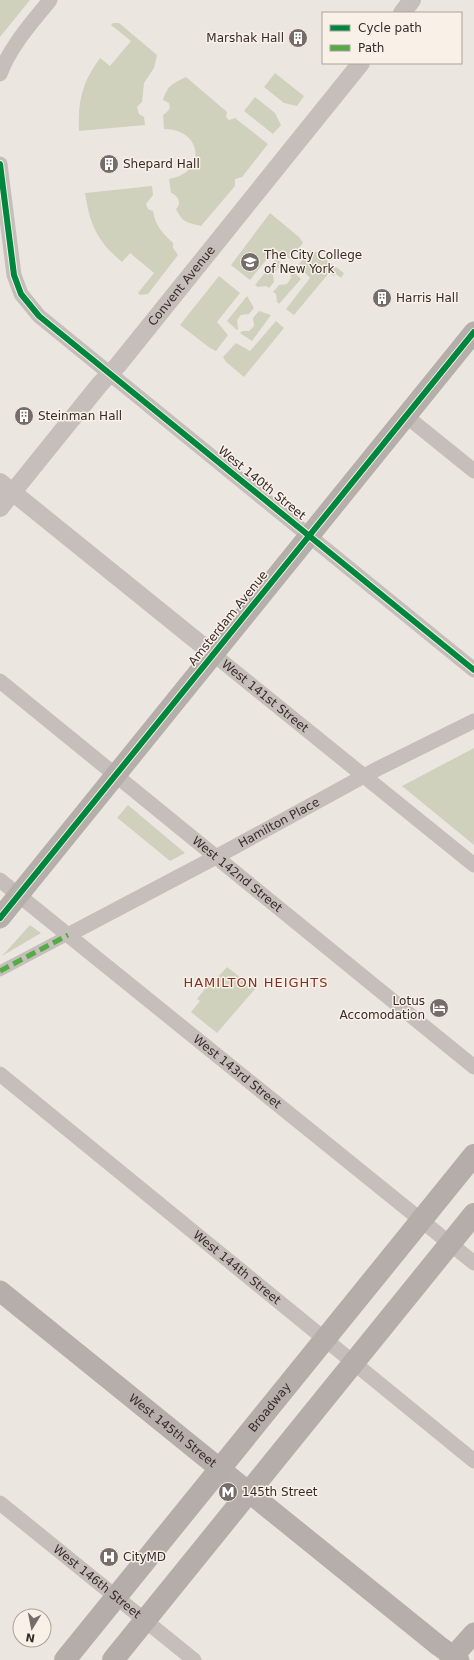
<svg xmlns="http://www.w3.org/2000/svg" width="474" height="1660" font-family="'DejaVu Sans',sans-serif">
<style>
.green{fill:#cfd1bc}
.lines{fill:none;stroke-linecap:round;stroke-linejoin:round}
.pedestrian{stroke:#c6beba;stroke-width:11}
.minor{stroke:#c6beba;stroke-width:15}
.tertiary{stroke:#c6beba;stroke-width:18}
.secondary{stroke:#b6aeab;stroke-width:21}
.primary{stroke:#b4ada9;stroke-width:22}
.quiet{stroke:#55ab44;stroke-width:5;stroke-dasharray:10 5;stroke-linecap:butt}
.cycleway-casing{stroke:#f9f0e8;stroke-width:8}
.cycleway{stroke:#00873e;stroke-width:6}
.labels{text-anchor:middle;stroke-width:3;stroke-linejoin:round;paint-order:stroke}
.poi-label{font-size:12px;fill:#362b28;stroke:#f9f0e8;text-anchor:start}
.street-label{font-size:12px;fill:#362b28;stroke:#f9f0e8}
.neighbourhood-label{font-size:13px;letter-spacing:1px;fill:#823124;stroke:#f9f0e8}
</style>
<rect width="100%" height="100%" fill="#ece6e1"/>
<path class="green" d="M0,0H30L0,37Z
M113,23H119L157,55L154,68L144,83L142,102L137,107L139,114L144,117L145,125L79,131C78,100 82,83 100,58L110,66L131,41L111,25Z
M275,73L304,96L297,106L284,103L264,87Z
M186,77L227,112L226,117L229,120L235,118L268,144L242,177L235,179V186L201,226C186,222 183,223 176,209C182,203 178,195 171,193L169,179C207,173 203,129 164,129L163,115C168,111 171,110 169,103L163,100C168,84 173,84 186,77Z
M255,97L275,113L281,125L273,134L244,111Z
M152,186L153,195L146,204L148,209L153,211C155,225 163,234 173,243V248L178,255L148,294L140,295L138,293L154,273L130,253L122,262C97,241 90,225 85,193Z
M270,213L299,237L303,243L290,259L275,249L250,280L231,265Z
M311,250L316,252L344,273L341,278L336,274L334,276L329,273L294,315L286,309L310,278L298,265Z
M276,259L288,267L286,269L278,268L273,274L274,282L269,288L266,286L258,287L255,285Z
M291,269L301,279L279,304L277,302L276,294L273,292L279,285L287,284L291,278L290,271Z
M219,276L240,293L217,322L228,335L216,351L210,348L180,325Z
M247,296L254,308L249,314L241,315L237,320L238,329L237,330L227,321Z
M259,311L271,315L252,341L240,333L242,331H249L254,326L253,318Z
M276,321L284,328L244,377L226,362L223,357L236,343L250,351Z
M474,748V845L402,786Z
M128,805L185,853L170,861L120,820L117,818Z
M30,925L41,933L2,956Z
M227,967L255,989L217,1033L191,1012L200,1001L197,999L212,980L213,976L216,979Z"/>
<g class="lines">
<path class="pedestrian" d="M0,971L68,935"/>
<g class="minor">
<path d="M0,74C11,45 31,24 50,0"/>
<path d="M0,164L14,275L21,294L39,316L474,670"/>
<path d="M406,416L474,471"/>
<path id="s1" d="M213,654L474,865"/>
<path id="s2" d="M0,681L474,1067"/>
<path id="s3" d="M0,880L474,1263"/>
<path id="s4" d="M68,935L216,857L375,770L474,721"/>
<path id="s5" d="M0,1074L474,1461"/>
<path id="s6" d="M0,1503L194,1660"/>
</g>
<g class="tertiary">
<path d="M402,13L412,0"/>
<path d="M0,482L213,654"/>
<path id="s7" d="M0,508L100,384L118,365L361,63"/>
</g>
<g class="secondary">
<path d="M0,918L474,332"/>
<path id="s8" d="M0,1291L439,1646L459,1660"/>
<path d="M450,1660L474,1633"/>
</g>
<g class="primary">
<path id="s9" d="M65,1660L474,1155"/>
<path d="M113,1660L474,1214"/>
</g>
<path class="quiet" d="M0,971L68,935"/>
<g class="cycleway-casing">
<path id="cycleway" d="M0,164L14,275L21,294L39,316L474,670
M0,918L474,332"/>
</g>
<use href="#cycleway" class="cycleway"/>
</g>
<defs>
<g id="building-disc" transform="scale(1)"><circle r="9.5" fill="#766c69" stroke="#f9f0e8"/><path d="M-4-6H4V6H1V3H-1V6H-4ZM-2.5-4.3h1.7v1.8h-1.7ZM.8-4.3h1.7v1.8H.8ZM-2.5-1h1.7V.8h-1.7ZM.8-1h1.7V.8H.8Z" fill="#fff"/></g>
<g id="university-disc" transform="scale(1)"><circle r="9.5" fill="#766c69" stroke="#f9f0e8"/><path d="M0-5L7-2L0 1L-7-2ZM-4 1L0 2.5L4 1V4Q0 6-4 4Z" fill="#fff"/></g>
<g id="hotel-disc" transform="scale(1)"><circle r="9.5" fill="#766c69" stroke="#f9f0e8"/><path d="M-6-4.5h1.5V1H6V5H4.5V3h-9V5H-6ZM-4 0a1.8 1.8 0 1 1 3.6 0ZM.5 0V-2.5h3Q6-2.5 6 0Z" fill="#fff"/></g>
<g id="metro-disc" transform="scale(1)"><circle r="9.5" fill="#766c69" stroke="#f9f0e8"/><path d="M-5.5 5V-5H-3L0 0L3-5H5.5V5H3V-.5L0 4L-3-.5V5Z" fill="#fff"/></g>
<g id="hospital-disc" transform="scale(1)"><circle r="9.5" fill="#766c69" stroke="#f9f0e8"/><path d="M-5-5h3v3.5h4V-5h3V5h-3V1.5h-4V5h-3Z" fill="#fff"/></g>
</defs>
<g fill-rule="evenodd">
<use href="#building-disc" x="298" y="38"/>
<use href="#building-disc" x="109" y="164"/>
<use href="#university-disc" x="250" y="262"/>
<use href="#building-disc" x="382" y="298"/>
<use href="#building-disc" x="24" y="416"/>
<use href="#hotel-disc" x="439" y="1008"/>
<use href="#metro-disc" x="228" y="1492"/>
<use href="#hospital-disc" x="109" y="1557"/>
</g>
<g class="labels">
<g class="poi-label">
<text x="284" y="42" text-anchor="end">Marshak Hall</text>
<text x="123" y="168">Shepard Hall</text>
<text x="264" y="259">The City College<tspan x="264" dy="14">of New York</tspan></text>
<text x="396" y="302">Harris Hall</text>
<text x="38" y="420">Steinman Hall</text>
<text x="425" y="1005" text-anchor="end">Lotus<tspan x="425" dy="14">Accomodation</tspan></text>
<text x="242" y="1496">145th Street</text>
<text x="123" y="1561">CityMD</text>
</g>
<g class="street-label">
<text dy="4" stroke="none"><textPath href="#s7" startOffset="287">Convent Avenue</textPath></text>
<text transform="translate(262 483) rotate(39)" y="4">West 140th Street</text>
<text transform="translate(228 618) rotate(-51)" y="4">Amsterdam Avenue</text>
<text dy="4" stroke="none"><textPath href="#s1" startOffset="67">West 141st Street</textPath></text>
<text dy="4" stroke="none"><textPath href="#s4" startOffset="239">Hamilton Place</textPath></text>
<text dy="4" stroke="none"><textPath href="#s2" startOffset="306">West 142nd Street</textPath></text>
<text dy="4" stroke="none"><textPath href="#s3" startOffset="305">West 143rd Street</textPath></text>
<text dy="4" stroke="none"><textPath href="#s5" startOffset="306">West 144th Street</textPath></text>
<text dy="4" stroke="none"><textPath href="#s9" startOffset="325">Broadway</textPath></text>
<text dy="4" stroke="none"><textPath href="#s8" startOffset="222">West 145th Street</textPath></text>
<text dy="4" stroke="none"><textPath href="#s6" startOffset="125">West 146th Street</textPath></text>
</g>
<g class="neighbourhood-label">
<text x="256" y="987">HAMILTON HEIGHTS</text>
</g>
</g>
<rect x="322" y="12" width="140" height="52" fill="#f9f0e8" stroke="#aba19b"/>
<rect x="330" y="25" width="20" height="6" fill="#00873e" stroke="#aba19b"/>
<text x="358" y="32" font-size="12" fill="#362b28">Cycle path</text>
<rect x="330" y="45" width="20" height="6" fill="#55ab44" stroke="#aba19b"/>
<text x="358" y="52" font-size="12" fill="#362b28">Path</text>
<g transform="translate(32 1628) rotate(190)"><circle r="19" fill="#f9f0e8" stroke="#aba19b"/>
<path d="M0-3L7 15L0 10L-7 15Z" fill="#766c69"/>
<text y="-6" font-size="11" font-weight="bold" text-anchor="middle" fill="#362b28">N</text>
</g>
</svg>
